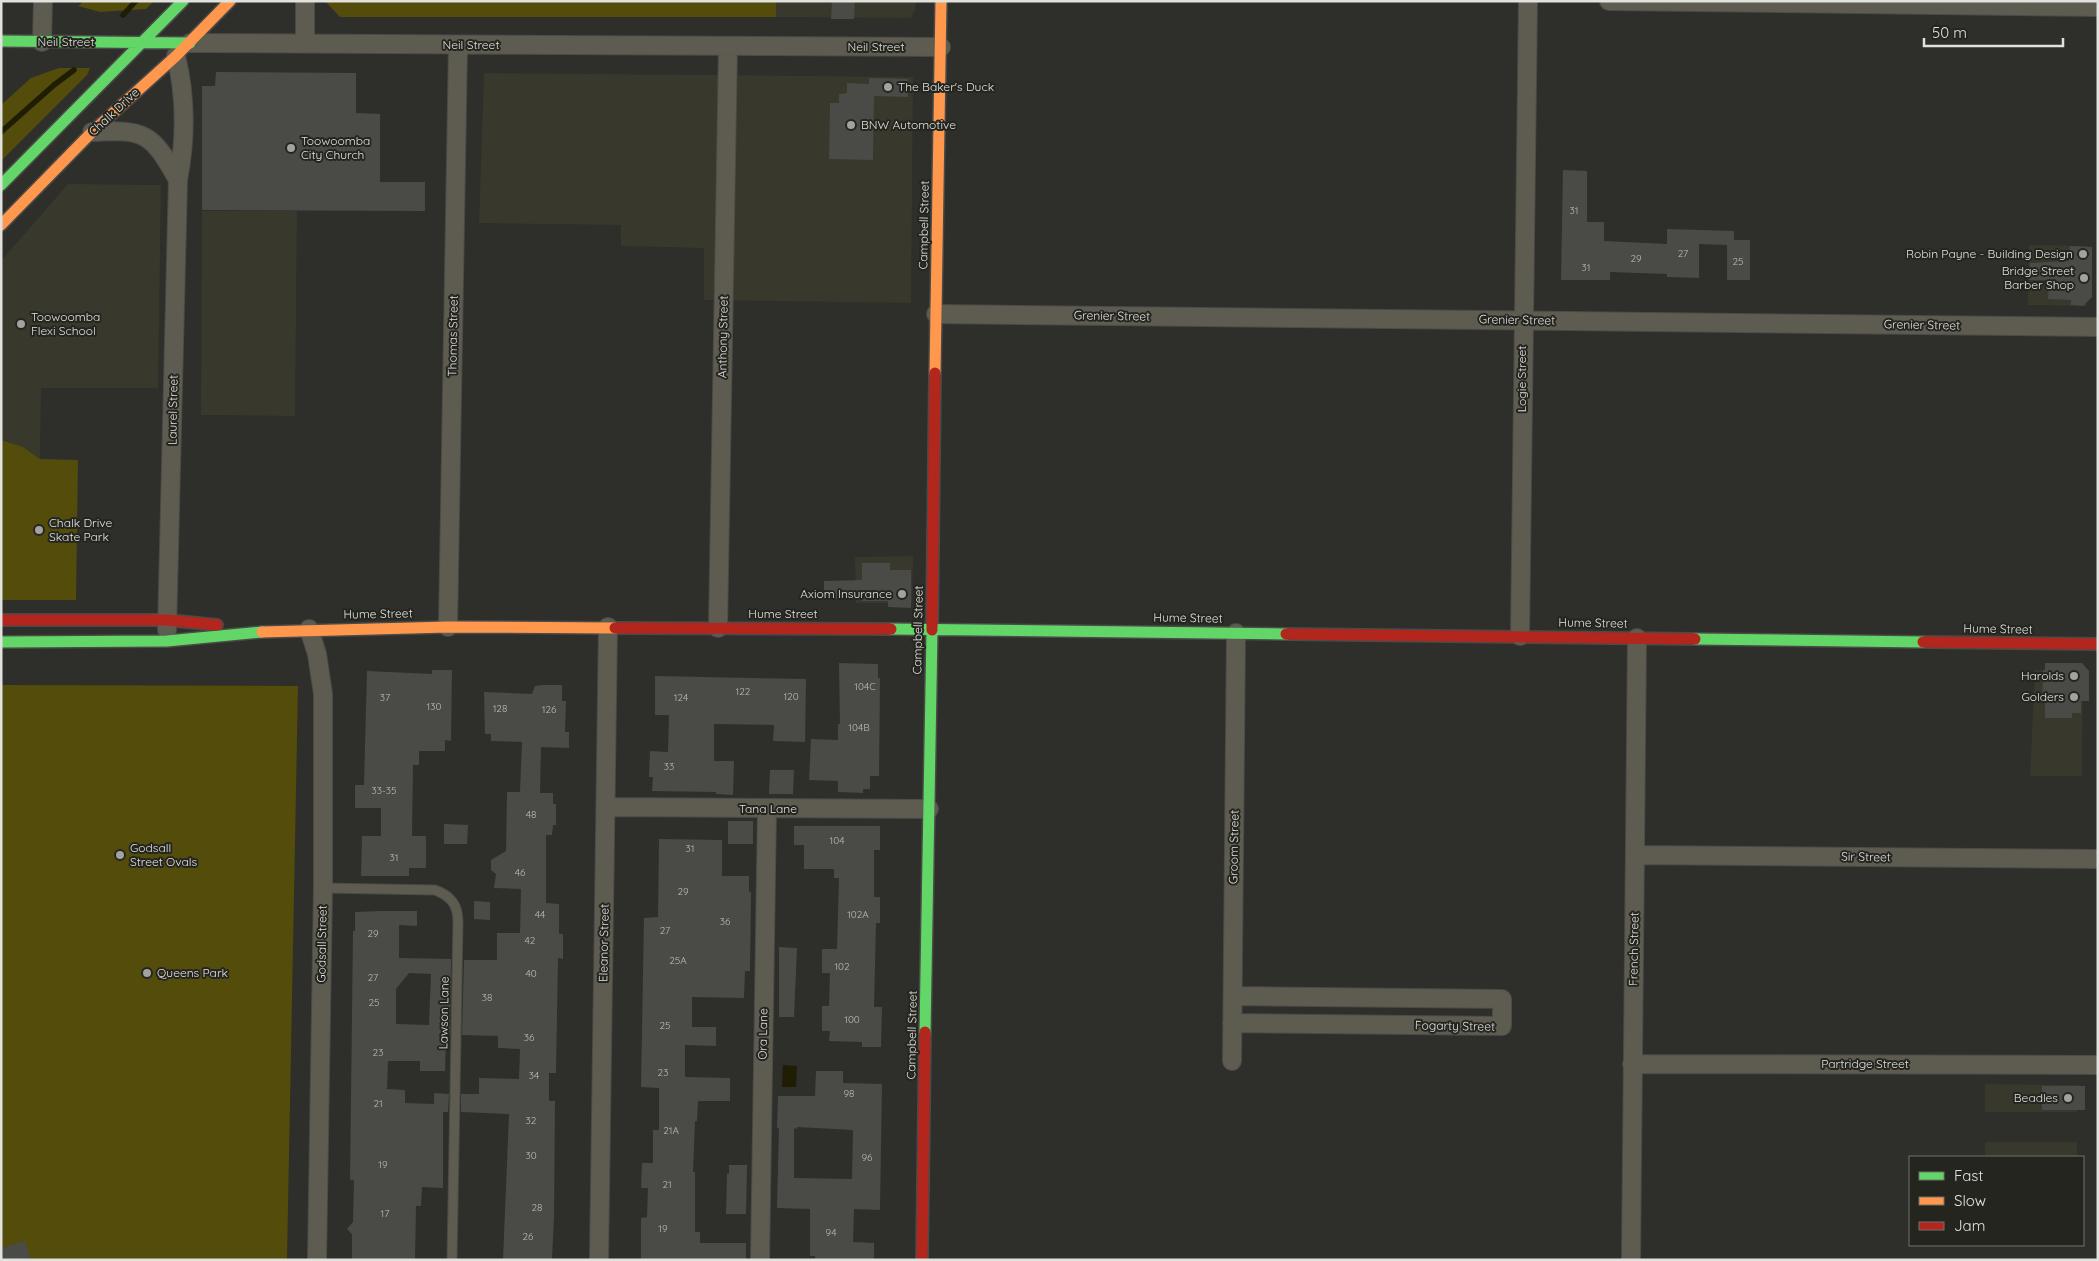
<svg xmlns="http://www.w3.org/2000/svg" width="2099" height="1261" font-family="Quicksand,sans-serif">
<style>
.built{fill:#38382d}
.green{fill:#544c0b}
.water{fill:#1f1d04}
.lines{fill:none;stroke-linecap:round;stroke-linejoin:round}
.stream{stroke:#1f1d04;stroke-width:5.5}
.building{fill:#4a4a47;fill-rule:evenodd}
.lane-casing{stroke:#4a4a48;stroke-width:11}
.street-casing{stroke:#4a4a48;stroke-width:20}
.fast-casing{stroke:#4a4a48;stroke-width:14}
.slow-casing{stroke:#4a4a48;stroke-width:14}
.jam-casing{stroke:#4a4a48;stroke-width:14}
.lane{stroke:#5e5c51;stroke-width:9}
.street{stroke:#5e5c51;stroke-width:18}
.fast{stroke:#63d668;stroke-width:11}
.slow{stroke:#ff974d;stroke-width:11}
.jam{stroke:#b3261e;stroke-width:11}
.poi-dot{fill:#a2a29f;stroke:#252520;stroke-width:2}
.labels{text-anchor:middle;stroke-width:4;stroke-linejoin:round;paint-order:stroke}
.number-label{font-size:10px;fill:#bbbbb8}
.street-label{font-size:12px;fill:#e1e1de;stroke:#252520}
.poi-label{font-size:12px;fill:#e1e1de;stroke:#252520;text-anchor:start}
</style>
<rect width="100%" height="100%" fill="#2e2e2a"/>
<path class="built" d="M776,1H916L915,10L911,18L776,17Z
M484,73L913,77L911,303L704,300V248L621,246V225L479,223Z
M68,184L161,185L158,388H41L40,459L23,447L1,440V261Z
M202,211H297L295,416L201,415Z
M2029,245L2087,246V306L2028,305Z
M913,556L912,603H856L855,557Z
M2035,670L2083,672L2082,776H2030Z
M1985,1084L2078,1085L2077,1112H1985Z
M1985,1142H2077V1157H1985Z"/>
<path class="green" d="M84,1H154L146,9L100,12L78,6Z
M325,1H776V17H340Z
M59,68H90L87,75L1,161V105L31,78Z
M1,440L23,447L40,459L78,460L76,600H1Z
M1,685L298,686L287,1260H1Z"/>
<path class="water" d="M783,1065L797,1066L796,1087H782Z"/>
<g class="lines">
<path class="stream" d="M123,15L136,1
M1,132L54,85L74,70"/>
</g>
<path class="building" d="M832,1H855L854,19H831Z
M216,72L356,73V113L380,114V182H425V211L202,210V86H215Z
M869,78L908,79V97L874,96L873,160L829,159L830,103H839V94L847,93V83L869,84Z
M1563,170L1587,171V222H1604V241L1667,244V229L1734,231V240H1750V280H1727V245L1699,244V278L1667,277V274L1610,272V280H1561Z
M2070,246L2092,247V297L2083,306L2071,305V300L2048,299L2049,280H2029L2030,263L2069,261Z
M862,563H890V570H911V608L888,607V601H862V598L824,599V581L862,580Z
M839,663L878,664V678H880L879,776H870V789H863V793L838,792V781L809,780L811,739L838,740V724H840Z
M2045,663H2082L2089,671V701H2081V713H2072V718H2045V702H2042L2043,670H2045Z
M432,670H452L451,741L445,740V751H419V765H413L412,836H426V868H409V876H361L362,836H381V808H355V785H364L367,671L432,674Z
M655,676L806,679L805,742L773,741L774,725L714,724V761H734L733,795L716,794V792L652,791L653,777H649L650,751L668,752L669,715H655Z
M542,685H562V701H566L565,732H569V748L541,747L540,793H553V804H556V825H553L552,835H546V903L559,904V934H563V959L558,958L556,1073H549V1101H555L554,1216L552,1260H503L509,1114L461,1112V1094H479V1078L519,1079L520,1049L498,1048V1036L462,1035L464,960H497V933H520L521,889L494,888L496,874L491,870V860L506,851L507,792H520L522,742L491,741V734H485L484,692L532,694L535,686Z
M770,770H794L793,794H769Z
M728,821H753V844H728Z
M444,824L468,825L467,844H444Z
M794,826H880V850H874V897H880V923H876L874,1007H882L881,1047H862V1042L829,1041L830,1031H822V1006H829L830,973H822V949H837L839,878H834V869H804V845H794Z
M659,839L722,840V876H749V892H751L750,971H745L744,998L692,997V1027H716V1046L685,1045V1077L730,1078V1101H698L697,1121H695L693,1172H695V1232H700V1243H746V1260H641V1218L647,1217L648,1188H641L642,1163H653V1130H659V1088L641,1087L644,918L658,917Z
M474,901L490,902V920L474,919Z
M381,911H417V926L399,925V958L451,959L450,1035H446L445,1071H420V1061H388L387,1089L405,1090V1103L434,1104V1093L449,1094L448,1112H443V1188L422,1187L421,1206H416L415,1260H352V1234L347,1229L353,1222L354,1180H350L353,931H355V912ZM409,973L431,974L429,1025L396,1024V989Z
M779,947L797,948L794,1017H779Z
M816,1071H843V1083L882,1084L880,1210L854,1209L853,1242L874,1243V1260H815V1256H810V1209L777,1208L779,1128H777L778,1096H815ZM797,1127L853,1130L852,1179L794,1178V1128L797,1129Z
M2042,1086H2085V1110H2042Z
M729,1165H747L746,1214H726L727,1174H729Z
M25,1241L31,1260H1V1248Z"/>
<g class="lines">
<g class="lane-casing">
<path id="lane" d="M323,888L435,890C451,896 458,905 458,922L452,1260"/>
</g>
<g class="street-casing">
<path id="street" d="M305,1V44
M1609,1L2098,7
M42,42L43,1
M190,43L941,47
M92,132C145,129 152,133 178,180
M936,314L2098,327
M448,627L458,45
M718,628L728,46
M309,629L317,654L323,694V888L317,1260
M167,630L178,180C186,138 186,97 176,56
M1520,636L1528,1
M606,807L929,809
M1635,855L2098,859
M1232,1023L1502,1026V999L1233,996
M1232,1061L1236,633
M1632,1064L2098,1065
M599,1260L608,627
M760,1260L767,809
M1631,1260L1637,638"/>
</g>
<g class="fast-casing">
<path id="fast" d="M1,41L190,43
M1,185L183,1
M891,629L1286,634
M1695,639L1923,642
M1,642L167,641L262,632
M925,1032L932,630"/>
</g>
<g class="slow-casing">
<path id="slow" d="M1,225L92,132L176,56L230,1
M935,373L941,1
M262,632L448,627L615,628"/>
</g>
<g class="jam-casing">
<path id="jam" d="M1,620H167L217,625
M615,628L891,629
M932,630L935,373
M1286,634L1695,639
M1923,642L2098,644
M922,1260L925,1032"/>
</g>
<use href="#lane" class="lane"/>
<use href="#street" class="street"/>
<use href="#fast" class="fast"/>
<use href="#slow" class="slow"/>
<use href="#jam" class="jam"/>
</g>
<g class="poi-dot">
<circle cx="888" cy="87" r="5"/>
<circle cx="851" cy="125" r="5"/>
<circle cx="291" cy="148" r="5"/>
<circle cx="2083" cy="254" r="5"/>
<circle cx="2084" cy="278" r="5"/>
<circle cx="21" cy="324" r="5"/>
<circle cx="39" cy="530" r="5"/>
<circle cx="902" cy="594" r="5"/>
<circle cx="2074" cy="676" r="5"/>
<circle cx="2074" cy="697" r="5"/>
<circle cx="120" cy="855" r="5"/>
<circle cx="147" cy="973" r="5"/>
<circle cx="2068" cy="1098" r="5"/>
</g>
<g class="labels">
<g class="number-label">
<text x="1574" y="214">31</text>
<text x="1683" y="257">27</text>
<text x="1636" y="262">29</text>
<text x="1738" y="265">25</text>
<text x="1586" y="271">31</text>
<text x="865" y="690">104C</text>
<text x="743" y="695">122</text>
<text x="791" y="700">120</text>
<text x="385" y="701">37</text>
<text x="681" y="701">124</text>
<text x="434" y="710">130</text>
<text x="500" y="712">128</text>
<text x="549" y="713">126</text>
<text x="859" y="731">104B</text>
<text x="669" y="770">33</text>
<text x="384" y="794">33-35</text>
<text x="531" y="818">48</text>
<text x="837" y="844">104</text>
<text x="690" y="852">31</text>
<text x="394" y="861">31</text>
<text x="520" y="876">46</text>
<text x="683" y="895">29</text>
<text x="540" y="918">44</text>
<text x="858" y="918">102A</text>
<text x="725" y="925">36</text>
<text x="665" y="934">27</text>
<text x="373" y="937">29</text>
<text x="530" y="944">42</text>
<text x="678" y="964">25A</text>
<text x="842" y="970">102</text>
<text x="531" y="977">40</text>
<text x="373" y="981">27</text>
<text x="487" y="1001">38</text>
<text x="374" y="1006">25</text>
<text x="852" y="1023">100</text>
<text x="665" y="1029">25</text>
<text x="529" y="1041">36</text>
<text x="378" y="1056">23</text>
<text x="663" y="1076">23</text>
<text x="534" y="1079">34</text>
<text x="849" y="1097">98</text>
<text x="378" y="1107">21</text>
<text x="531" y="1124">32</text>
<text x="671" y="1134">21A</text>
<text x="531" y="1159">30</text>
<text x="867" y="1161">96</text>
<text x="383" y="1168">19</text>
<text x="667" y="1188">21</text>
<text x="537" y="1211">28</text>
<text x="385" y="1217">17</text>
<text x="663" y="1232">19</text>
<text x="831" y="1236">94</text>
<text x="528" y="1240">26</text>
</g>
<g class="street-label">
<text x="66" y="46">Neil Street</text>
<text x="471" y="49">Neil Street</text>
<text x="876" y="51">Neil Street</text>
<text transform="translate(114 112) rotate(-43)" y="4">Chalk Drive</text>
<text transform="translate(924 225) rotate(-89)" y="4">Campbell Street</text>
<text transform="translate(1112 316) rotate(1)" y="4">Grenier Street</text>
<text transform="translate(1517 320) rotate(1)" y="4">Grenier Street</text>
<text transform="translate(1922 325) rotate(1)" y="4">Grenier Street</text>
<text transform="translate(453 336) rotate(-89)" y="4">Thomas Street</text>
<text transform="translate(723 337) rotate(-89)" y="4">Anthony Street</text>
<text transform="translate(1522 379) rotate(-90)" y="4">Logie Street</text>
<text transform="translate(173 410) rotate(-89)" y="4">Laurel Street</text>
<text transform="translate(378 614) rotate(-1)" y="4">Hume Street</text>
<text x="783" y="618">Hume Street</text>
<text transform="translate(1188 618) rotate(1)" y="4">Hume Street</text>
<text transform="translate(1593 623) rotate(1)" y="4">Hume Street</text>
<text transform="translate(1998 629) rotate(1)" y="4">Hume Street</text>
<text transform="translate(918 630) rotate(-89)" y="4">Campbell Street</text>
<text x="768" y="813">Tana Lane</text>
<text transform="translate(1234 847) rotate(-89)" y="4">Groom Street</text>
<text transform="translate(1866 857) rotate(1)" y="4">Sir Street</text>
<text transform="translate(604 943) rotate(-89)" y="4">Eleanor Street</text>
<text transform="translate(322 944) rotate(-89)" y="4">Godsall Street</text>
<text transform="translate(1634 949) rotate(-89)" y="4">French Street</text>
<text transform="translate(444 1013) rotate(-89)" y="4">Lawson Lane</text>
<text transform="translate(1455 1026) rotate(1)" y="4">Fogarty Street</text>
<text transform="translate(763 1034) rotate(-89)" y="4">Ora Lane</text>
<text transform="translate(912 1035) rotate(-89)" y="4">Campbell Street</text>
<text x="1865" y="1068">Partridge Street</text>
</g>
<g class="poi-label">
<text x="898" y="91">The Baker's Duck</text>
<text x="861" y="129">BNW Automotive</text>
<text x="301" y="145">Toowoomba<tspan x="301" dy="14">City Church</tspan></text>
<text x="2073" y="258" text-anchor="end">Robin Payne - Building Design</text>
<text x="2074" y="275" text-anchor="end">Bridge Street<tspan x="2074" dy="14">Barber Shop</tspan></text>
<text x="31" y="321">Toowoomba<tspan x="31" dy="14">Flexi School</tspan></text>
<text x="49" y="527">Chalk Drive<tspan x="49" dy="14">Skate Park</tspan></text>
<text x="892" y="598" text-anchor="end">Axiom Insurance</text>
<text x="2064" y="680" text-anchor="end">Harolds</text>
<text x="2064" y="701" text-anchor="end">Golders</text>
<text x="130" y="852">Godsall<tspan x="130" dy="14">Street Ovals</tspan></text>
<text x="157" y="977">Queens Park</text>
<text x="2058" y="1102" text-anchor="end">Beadles</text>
</g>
</g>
<rect width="2099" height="1261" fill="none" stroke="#e1e1de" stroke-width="5"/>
<rect x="1909" y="1156" width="175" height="90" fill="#252520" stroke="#70706c"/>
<rect x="1919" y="1172" width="25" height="8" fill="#63d668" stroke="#70706c"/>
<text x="1954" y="1181" font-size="15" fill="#e1e1de">Fast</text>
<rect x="1919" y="1197" width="25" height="8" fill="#ff974d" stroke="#70706c"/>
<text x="1954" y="1206" font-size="15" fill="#e1e1de">Slow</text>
<rect x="1919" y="1222" width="25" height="8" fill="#b3261e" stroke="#70706c"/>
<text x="1954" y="1231" font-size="15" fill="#e1e1de">Jam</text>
<path d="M1924 38v8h139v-8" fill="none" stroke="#e1e1de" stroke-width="2.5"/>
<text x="1932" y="38" font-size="15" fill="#e1e1de" stroke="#252520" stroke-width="4" paint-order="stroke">50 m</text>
</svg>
